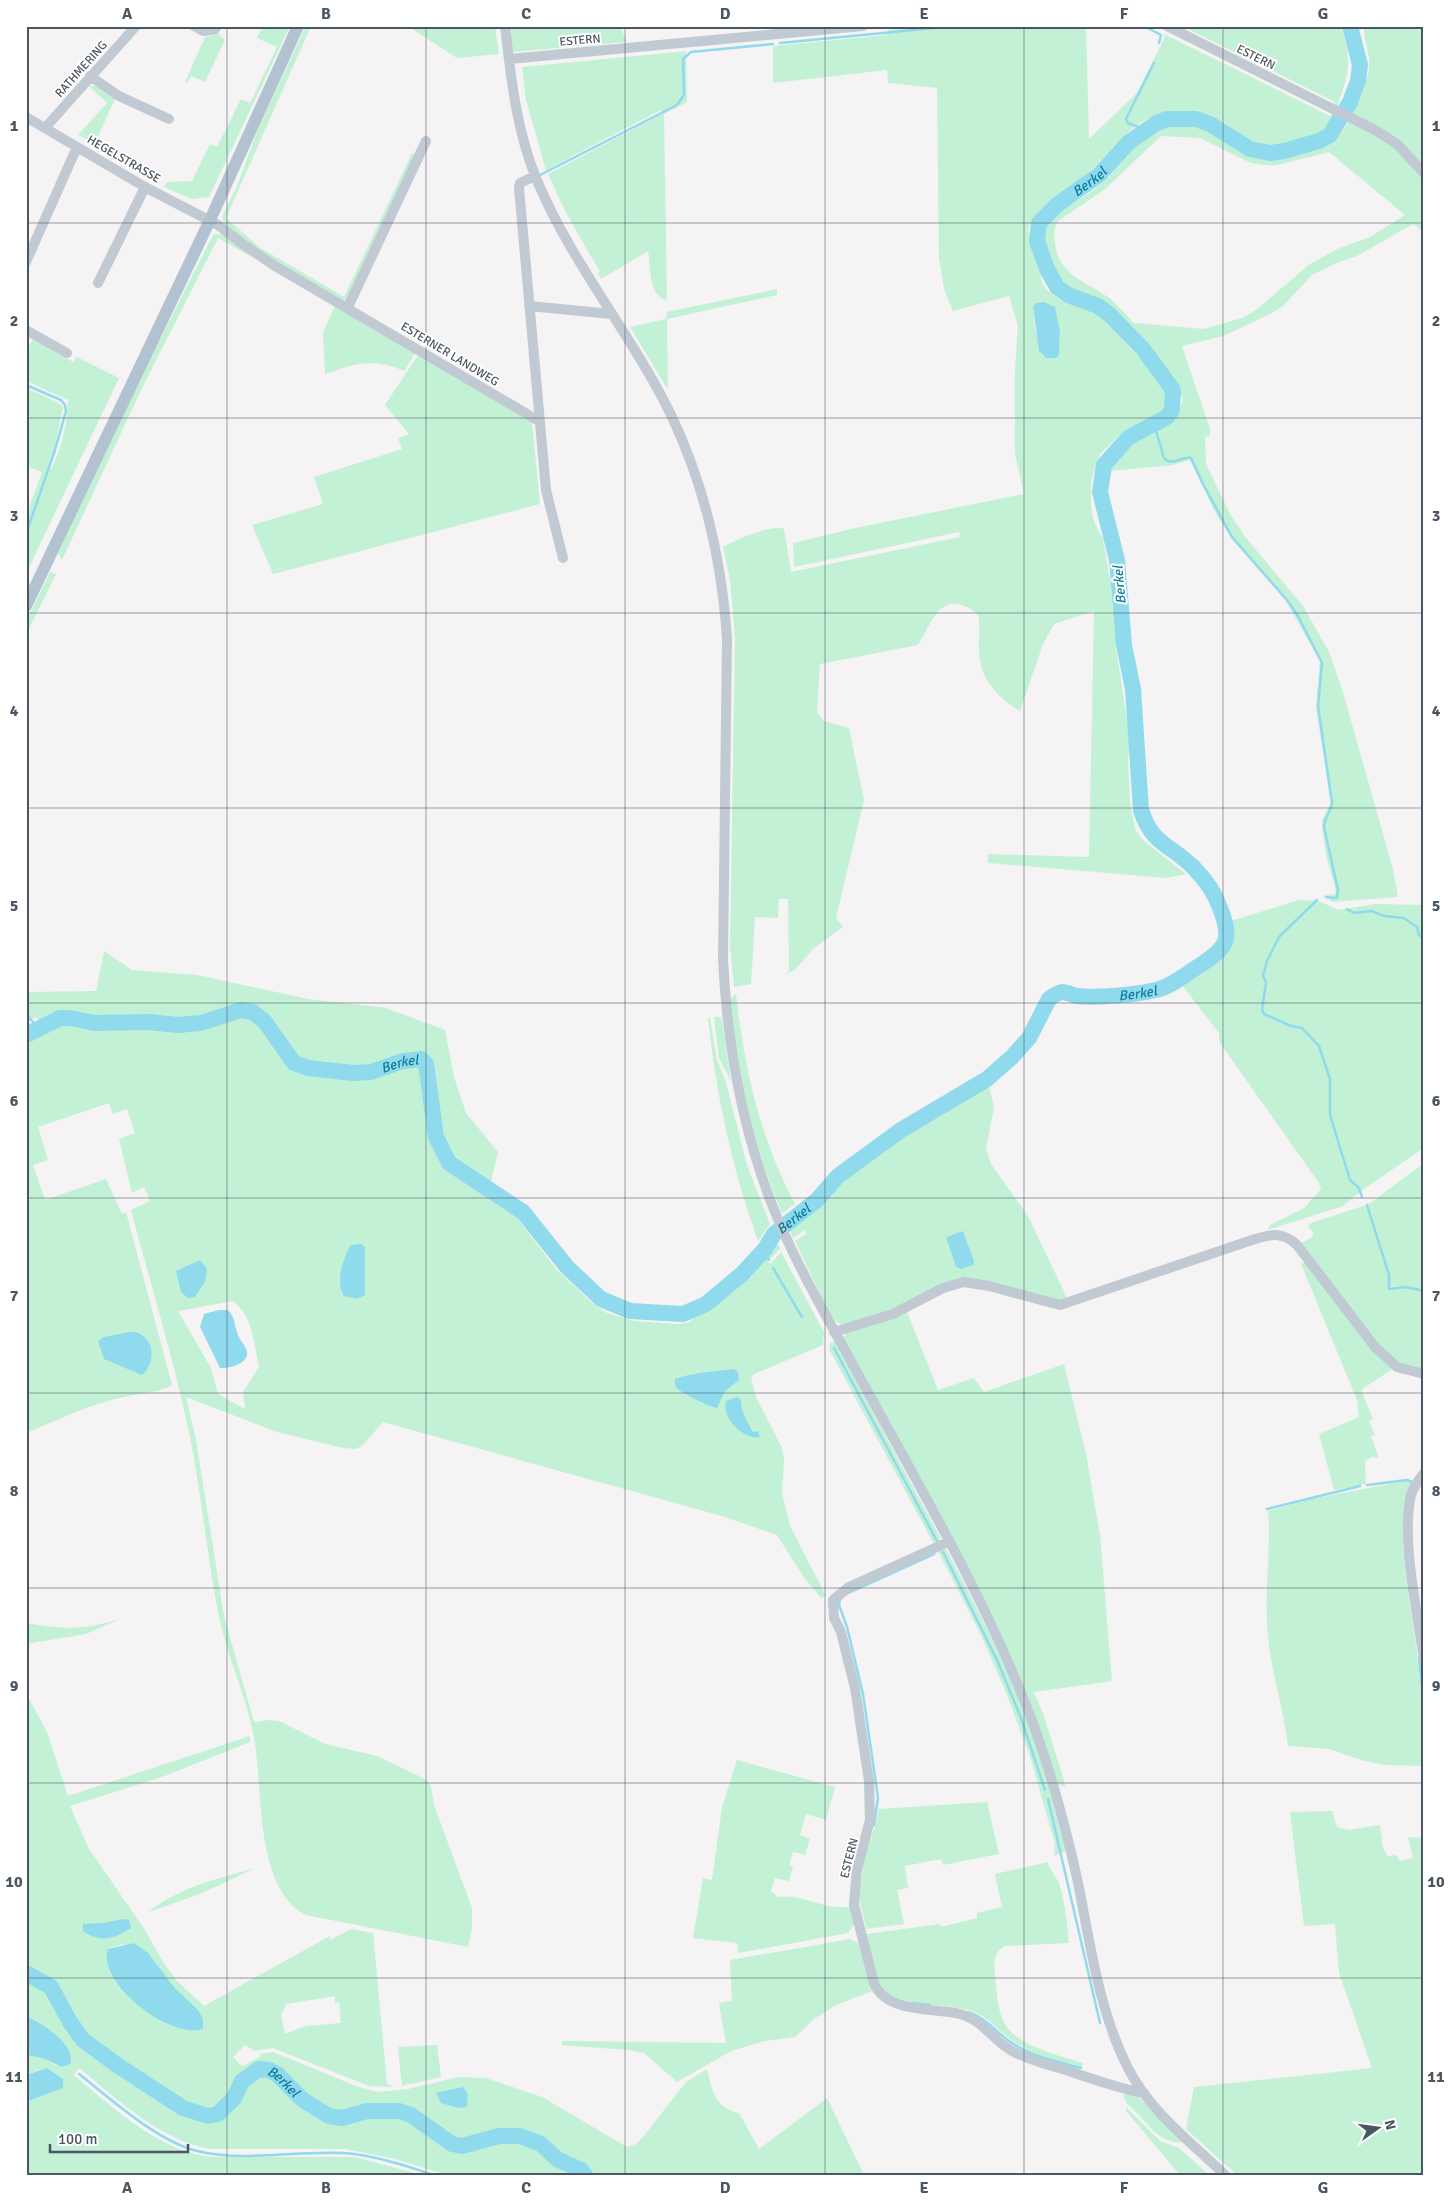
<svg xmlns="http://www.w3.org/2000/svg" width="1450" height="2201" font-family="Signika,sans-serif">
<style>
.green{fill:#c3f1d5;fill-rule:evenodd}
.water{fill:#90daee}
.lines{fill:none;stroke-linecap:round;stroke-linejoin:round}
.stream{stroke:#90daee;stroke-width:2.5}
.river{stroke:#90daee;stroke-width:16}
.minor{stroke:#c1cad2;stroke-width:10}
.major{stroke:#b3c2d1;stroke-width:12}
.grid{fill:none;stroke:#4a5661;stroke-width:1;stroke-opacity:0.55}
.labels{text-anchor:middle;stroke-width:4;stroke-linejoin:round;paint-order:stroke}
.street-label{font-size:12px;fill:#4a5661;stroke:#fff}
.water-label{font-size:14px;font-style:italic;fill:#0c7c9b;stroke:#fff}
.neatline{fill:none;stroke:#4a5661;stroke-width:2}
.grid-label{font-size:16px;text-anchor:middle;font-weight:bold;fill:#4a5661}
</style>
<rect width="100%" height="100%" fill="#f5f3f3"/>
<path class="green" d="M263,26H290L209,197L192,199L164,187L167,182L192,181L210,144L217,147L241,99L250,103L277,47L257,38Z
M306,26H311L226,218L259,247L344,297L412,153L415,155L347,299L343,301L254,249L224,223L222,217L237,186L259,127Z
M436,26H495L499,54L457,58L412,29Z
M510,26H620L627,42L512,52Z
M932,26H1086L1089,139L1136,94L1164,39V34L1330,116L1333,113L1337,114C1329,130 1320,132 1305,138C1292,142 1279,148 1265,146C1253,145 1244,137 1235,131C1213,114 1191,108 1164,113C1130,120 1112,152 1088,173C1066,192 1041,202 1028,229L1038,270H1040L1042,283L1047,290L1061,301L1075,302L1096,311L1145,364L1164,386L1167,401L1164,411L1123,432L1100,454L1091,481V506L1094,522L1103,539L1111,585L1113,611L1116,620V648L1130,739L1128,761L1130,803L1136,831L1144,841L1186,874L1167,878L988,863V854L1089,857L1094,611L1054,624L1043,644L1020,711C997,697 979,678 979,650C978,639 981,626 978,615C972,609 966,606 957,604C936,601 928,631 918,645L820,664L817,713L824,721L849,728L864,800L836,918L843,927L813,949L795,970L786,974L789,971L788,899H779L778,918L755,917L751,984L734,987L730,946L735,639L730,580L723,547C735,540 772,524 784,529L791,572L960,537L959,532L794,567L793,543L860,527L1024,494L1015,454V370L1018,326L1009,296L953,311L944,289L939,258L937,88L888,83L887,70L773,83V46L886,35L888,30ZM1033,307L1060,332L1059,355L1046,358L1041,354L1035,329Z
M1182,26H1341C1352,62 1350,71 1337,106L1333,101Z
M1364,26H1424V168L1351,115C1360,98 1371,77 1369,58C1367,45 1364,40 1364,26Z
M218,33L225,40L205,82L191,76L187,83L185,82L205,37Z
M686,51L687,102L664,114L667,301C648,295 651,267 648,251L601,279L598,274L600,272L566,213L548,174L664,113L661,110L546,170L526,100L522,67Z
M89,86H97L115,99L95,143L78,135L107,103Z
M1349,120L1396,146L1424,176V232L1413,224L1357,256L1339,262L1312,275L1282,307L1268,315L1223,336L1182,346L1210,429V436L1205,437L1206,464L1230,514L1246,538L1303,606L1329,652L1342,689L1393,869L1398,897L1333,902L1323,896L1335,894L1336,891L1326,855L1322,827V820L1331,803L1316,707L1320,661L1286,601L1231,538L1215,512L1190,460L1173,465L1110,471L1124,449L1154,433L1178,415L1183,400L1174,380L1158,365L1153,352L1124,318L1102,300L1069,288L1054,269L1043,238L1047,222L1053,215C1071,204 1092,193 1107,179C1129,157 1143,128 1177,123C1202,120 1221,142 1242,151C1265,160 1286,159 1309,151C1329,145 1340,139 1349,120ZM1161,136L1200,138L1251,163L1265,165H1277L1329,152L1405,215L1370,237L1337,249L1310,264L1256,310L1242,318L1204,329L1134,323C1126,315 1118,305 1109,298C1088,282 1063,278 1056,249C1054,240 1053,231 1057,222L1105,189Z
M216,234L225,235L255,259L218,238L142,388L62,560L58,553L145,369L213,235Z
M777,289V295L667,319L668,390L630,327L666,319L667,312Z
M335,306L415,353L404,371C376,357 352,364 325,374L323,332Z
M33,339L73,362L77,357L119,378L26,574V516L42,472L26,466V388L57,402L63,407L50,471C62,449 67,424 68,400L26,381V351Z
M418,355L532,422L540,504L273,574L252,525L323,504L314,477L402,449L398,438L409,434L385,405Z
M50,572L56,574L26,635V622Z
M1299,900L1319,901L1338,910L1376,904L1424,905V1148L1362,1190L1343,1206L1268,1230L1270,1225L1304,1208L1321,1189L1319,1183L1220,1043L1219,1033L1182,985C1212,966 1236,961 1231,921Z
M104,951L132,970L197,975L308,999L386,1008L445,1030L454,1077L466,1113L498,1152L490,1185C477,1177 462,1170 451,1159C431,1139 433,1090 430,1063L422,1055L409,1056L376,1068L362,1069L311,1066L293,1056L263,1015L243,1007L199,1020L179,1021L156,1019L94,1020L70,1015H58L41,1022L36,1017L28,1021L31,1024L26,1027V992L96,991Z
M736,994C745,1071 759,1135 795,1204L782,1213C751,1141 739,1077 729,1000Z
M243,1014C267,1021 272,1043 287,1060C303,1078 356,1080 379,1074C393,1070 405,1063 419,1063L423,1066L424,1088L433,1140L445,1164L511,1210L556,1269L592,1303L607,1313L634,1321L679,1324L690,1322L696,1315L708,1310L747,1276L768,1255L776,1238L780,1249L768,1261L770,1264L781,1252L824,1332L823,1345L754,1374L751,1378L756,1397L782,1448L784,1459L782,1493L790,1526L826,1596L821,1598L803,1576L777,1535L722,1516L383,1422L362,1446L355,1449L343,1448L277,1432L186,1397L196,1440L224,1616L254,1722L268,1720L279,1721L325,1744L377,1756L427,1780L431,1786L434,1805L472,1908V1929L468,1947L306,1915C255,1889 263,1792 255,1744C249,1701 228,1660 219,1617C207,1557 202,1497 190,1437C174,1360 151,1286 131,1210L150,1201L144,1187L132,1193L119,1139L135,1133L127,1109L113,1114L109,1103L38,1127L48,1160L33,1165L45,1200L106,1179L122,1214L126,1212L172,1385C157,1393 141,1393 124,1397C90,1404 58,1420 26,1433V1039L32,1033L60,1022L94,1027L154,1026L178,1028L200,1027ZM365,1247V1286L343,1269L344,1258ZM233,1301C253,1316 254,1344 259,1367L243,1392L245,1409L218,1394L211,1368L178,1311Z
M714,1017H720L722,1020L731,1082L719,1058Z
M708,1018H710L717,1060L725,1079L747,1165L770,1224L758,1241C732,1169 716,1094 708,1018Z
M988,1083L994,1107L986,1149L991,1164L1028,1216L1068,1300L1061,1302L978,1281L880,1315L842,1325L832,1319L795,1241L806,1234L805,1230L793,1238L789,1228L831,1196L845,1177L911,1128L926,1119L947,1112Z
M1424,1163V1373L1399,1365L1376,1344L1299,1244L1311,1238L1314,1233L1308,1227L1311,1223L1369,1204Z
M1307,1262L1394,1368L1361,1390L1373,1419L1369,1421L1375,1435L1371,1436L1379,1458L1371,1457L1365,1462L1366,1484L1334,1490L1319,1434L1359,1417L1357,1400L1301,1264Z
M907,1312L938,1390L974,1378L984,1392L1064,1364L1086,1454L1100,1535L1112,1681L1034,1692L1044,1716L1066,1787L1057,1784L1035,1717L843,1338L848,1331L900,1316Z
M835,1342L941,1539L935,1546L829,1349L830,1343Z
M1405,1481L1410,1482C1394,1537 1409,1591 1416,1645C1421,1685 1425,1726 1423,1766L1386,1765L1364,1761L1329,1749L1288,1746C1283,1704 1268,1664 1267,1621C1265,1584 1271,1548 1268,1511L1311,1499Z
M946,1549C975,1605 1005,1661 1027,1720C1043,1763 1054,1807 1066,1851L1054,1856L1055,1844L1029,1753L1005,1690L981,1635L938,1551Z
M120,1619L86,1634L26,1644V1623C64,1630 83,1630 120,1619Z
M26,1693L47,1732L68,1796L250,1736V1742L162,1777L70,1806L89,1849L143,1927L165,1965L178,1982L204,2006L330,1936V1940L351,1929L373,1933L387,2084L395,2087L369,2086L273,2048L254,2051L245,2045L233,2057L242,2066L260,2057V2054L273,2052L356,2086L378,2092L408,2089L459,2077L486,2078L542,2097L627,2147L636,2144L643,2137L686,2082L707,2069C712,2090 715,2108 739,2113L759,2149L827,2098L864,2175H591L546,2143L526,2133H498L462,2142L451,2138L434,2124L408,2109L371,2106L353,2111L332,2112L304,2092L283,2071L266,2063L246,2068L236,2083L230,2097L220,2108L206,2110L194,2106L123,2063L89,2039L53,1987L26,1968ZM123,1944L153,1960L174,1987L198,2010L108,1949ZM335,1996V2003H339L341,2023L306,2026L285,2034L281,2015L286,2004Z
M737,1760L835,1787L826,1820L806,1814L800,1835L810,1839L805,1855L793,1852L789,1865L793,1867L789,1881L775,1878L771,1891L778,1897C805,1893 824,1912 851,1906L855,1923L848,1933L738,1953L737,1943L693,1938L703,1878L712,1880L722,1807Z
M987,1802L999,1854L943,1865L941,1859L905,1866L908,1888L897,1890L904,1924L866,1929L859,1897L863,1871L860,1870L875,1826L879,1809Z
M1332,1811L1337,1827L1349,1830L1380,1825L1383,1848L1388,1856L1396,1855L1400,1861L1413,1858L1408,1837L1424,1838V2175H1237L1186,2129L1194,2087L1372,2068L1339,1973L1335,1924L1304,1926L1290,1812Z
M1048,1862C1049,1870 1056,1875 1059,1883C1065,1902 1067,1923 1069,1943L1005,1946C993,1953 994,1963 995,1976C997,1992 997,2010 1005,2024C1017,2046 1061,2056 1083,2063L1082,2067C1061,2061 1037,2056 1017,2044C1001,2034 990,2017 971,2011C950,2003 904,2006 889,1994C873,1983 871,1951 866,1934L940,1924L941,1927L977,1918V1913L1002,1907L995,1874Z
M255,1868L200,1894L149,1912C178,1887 218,1879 255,1868Z
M850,1939L859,1944L872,1991L836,2005L814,2019L795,2037L765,2041L731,2051L677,2082L644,2053L627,2050L562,2045V2041L726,2043L719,2003L732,2001L730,1960Z
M26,1976C53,1989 58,2016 76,2037C97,2061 188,2131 219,2117C238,2108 240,2087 256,2075L273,2077L302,2103L331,2120L345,2122L378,2113L406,2118L417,2123L443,2147L456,2151L498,2140H522L539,2148L560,2165L578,2175H447L395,2159L345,2149H210C160,2140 118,2100 79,2068L74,2075C113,2108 158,2150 210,2157H355L422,2175H26V2102L62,2088L42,2069L26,2075V2055L42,2058L57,2066L70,2053L36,2020L26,2016Z
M437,2045L441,2077L402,2086L398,2047Z
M1125,2092L1140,2098L1182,2142C1158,2145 1144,2117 1127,2104L1124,2097Z
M1126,2107L1160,2141L1179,2148L1209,2175H1180L1126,2111Z"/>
<path class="water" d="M1044,302L1055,307L1060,332L1059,355L1056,358H1046L1039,351L1033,307L1036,303Z
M963,1231L974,1261L973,1265L961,1269L956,1267L947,1240V1237Z
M361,1244L365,1247V1295L357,1299L344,1296C335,1282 343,1258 351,1245Z
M200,1260L207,1269L205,1282L195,1297L188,1298L181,1292L176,1271Z
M219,1310H228C235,1317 234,1324 237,1332C238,1339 248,1347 247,1354C247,1364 228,1369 220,1368L200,1327L204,1314Z
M129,1332C153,1331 159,1360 142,1375L104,1359L98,1341L104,1337Z
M734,1369L738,1372L739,1380L725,1391L717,1408C710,1407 680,1393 676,1387C675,1385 675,1382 675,1379C693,1372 715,1372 734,1369Z
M737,1397L741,1400C740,1410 748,1423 753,1432L758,1431L760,1437C743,1440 721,1417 726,1401Z
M123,1919L129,1920L131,1928C115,1939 99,1943 83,1931V1924L103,1923Z
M134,1943L148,1953L174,1987L198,2010L203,2019V2029C170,2040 96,1982 108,1949Z
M26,2016C41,2022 77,2045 70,2064L62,2067L42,2058L26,2055Z
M47,2068L63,2079V2088L26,2102V2075Z
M463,2087L468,2094L467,2107L458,2108L441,2103L436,2093Z"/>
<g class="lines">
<path class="stream" d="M1144,26L1161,35L1159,43
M780,43L955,26
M1146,130L1128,123L1126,119L1154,63
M540,175L677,105L684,95L683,59L691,52L773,44
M26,385L61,400L65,405L66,411L55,450L26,534
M1154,424L1164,458C1172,467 1181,456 1191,458L1203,484L1232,537L1287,600L1298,616L1322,663L1318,706L1332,803C1331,812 1324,818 1324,827L1338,890L1337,898L1326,897
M1317,900L1279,937L1267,961L1263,976L1266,982L1262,1010L1264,1014L1291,1026L1302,1028L1319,1046L1330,1079V1115L1350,1180L1359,1188L1362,1197
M1347,909L1354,913L1372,911L1384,916L1404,918L1417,927L1419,935L1424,938
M26,1014L38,1028
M1367,1205L1389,1275V1289L1406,1287L1424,1291
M764,1251L769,1260
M773,1268L802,1317
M834,1348L938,1543
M1367,1485L1407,1480L1412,1482L1411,1484
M1267,1509L1360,1486
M943,1552L997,1660L1021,1718L1045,1790
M848,1593L934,1554
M840,1599L839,1605L847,1627L863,1694L878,1798L874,1825
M1419,1658L1424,1707
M1423,1775L1424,1780
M1048,1799L1100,2023
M913,2003L930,2005
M968,2012C987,2018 998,2035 1015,2045C1035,2057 1059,2062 1081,2068
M79,2074C111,2099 157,2141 197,2151C241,2162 295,2151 341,2153C371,2154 405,2165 433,2175"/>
<g class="river">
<path id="s1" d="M26,1035L60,1018H70L95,1023L148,1022L178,1025L201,1023L241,1010L253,1012L265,1022L294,1063L308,1068L353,1073L371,1072L403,1061L421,1059L426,1064L436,1137L449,1163L523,1212L567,1267L601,1299L630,1311L683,1314L706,1304L743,1273L765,1249L774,1234L817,1200L838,1176L901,1130L987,1079L1012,1057L1029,1038L1049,999C1053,996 1057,993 1062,992C1067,992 1072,995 1077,996C1099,998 1134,995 1156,990C1173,986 1187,973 1202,964C1228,947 1232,938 1220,908C1215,893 1205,879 1193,867C1170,844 1152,845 1141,810L1133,689L1124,645L1117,560L1100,492L1104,465L1128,438L1167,417L1172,410L1173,390L1143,349L1110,315L1098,306L1068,295L1057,287L1047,269L1037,241L1039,223L1058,204L1099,175L1129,142L1155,124L1167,119H1196L1210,124L1250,149L1270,153L1284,151L1319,141L1330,135L1350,102L1358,81L1360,65L1350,26"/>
<path id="s2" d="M26,1973L51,1987L70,2022L83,2040L117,2065L183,2108L208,2116L218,2114L234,2098L242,2081L259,2069L269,2070L277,2074L303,2100L329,2116L342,2118L367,2111H399L411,2115L452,2144L462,2146L499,2136H520L541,2144L557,2159L581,2170L585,2175"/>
</g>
<path class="minor" d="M194,26L203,31L215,29L217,26
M505,26C511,77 516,129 536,178C571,263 632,334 672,417C705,487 722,562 727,639L723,959C727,1042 741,1124 771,1202C791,1254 819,1303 846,1352C908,1467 978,1583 1026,1705C1048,1761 1064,1820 1077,1878C1090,1941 1098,2008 1127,2066C1149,2111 1190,2141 1225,2175
M1167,26L1375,130L1397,144L1424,173
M509,59L863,26
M90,76L119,96L169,119
M26,117L145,187L218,225L244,245L275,266L539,421
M45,128L136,26
M535,176L520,183L519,188L546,490L563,558
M26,262L77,147
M98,283L145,187
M529,306L612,314
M348,307L426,141
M26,330L67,353
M834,1332L893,1314L943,1288L964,1282L989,1286L1060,1305L1252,1240C1271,1234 1282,1231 1297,1245L1375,1347L1397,1367L1424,1374
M1424,1473C1418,1481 1411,1490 1410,1500C1402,1546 1418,1614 1424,1661
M948,1542L849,1587L833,1600L834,1618L841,1632L855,1688L869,1781L870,1820L857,1869L854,1905L874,1983C885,2012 930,2008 956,2013C982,2018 991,2039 1012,2051C1029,2060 1048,2065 1066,2070C1092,2079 1117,2088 1143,2093"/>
<path class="major" d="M26,606L210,220L298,26"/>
</g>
<path class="grid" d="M227,26V2175M426,26V2175M625,26V2175M825,26V2175M1024,26V2175M1223,26V2175M26,223H1424M26,418H1424M26,613H1424M26,808H1424M26,1003H1424M26,1198H1424M26,1393H1424M26,1588H1424M26,1783H1424M26,1978H1424"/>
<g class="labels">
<g class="street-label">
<text transform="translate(580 40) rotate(-5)" y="4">ESTERN</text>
<text transform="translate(1256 57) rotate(26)" y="4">ESTERN</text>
<text transform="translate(81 69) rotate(-48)" y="4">RATHMERING</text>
<text transform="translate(124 159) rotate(30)" y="4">HEGELSTRASSE</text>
<text transform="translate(450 354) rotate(31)" y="4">ESTERNER LANDWEG</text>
<text transform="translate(849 1858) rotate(-76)" y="4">ESTERN</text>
</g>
<g class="water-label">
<text dy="5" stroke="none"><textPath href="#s1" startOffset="2430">Berkel</textPath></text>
<text transform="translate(1119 585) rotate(-95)" y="5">Berkel</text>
<text dy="5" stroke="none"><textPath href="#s1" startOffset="1412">Berkel</textPath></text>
<text dy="5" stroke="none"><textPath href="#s1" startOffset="408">Berkel</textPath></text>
<text dy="5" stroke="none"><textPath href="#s1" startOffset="978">Berkel</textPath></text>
<text dy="5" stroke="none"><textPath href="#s2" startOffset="339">Berkel</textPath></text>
</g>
</g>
<rect width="1450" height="2201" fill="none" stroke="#ffffff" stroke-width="55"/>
<g transform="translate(1378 2128) rotate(76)" stroke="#ffffff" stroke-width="4" paint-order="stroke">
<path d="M0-4L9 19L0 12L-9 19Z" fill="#4a5661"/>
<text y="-8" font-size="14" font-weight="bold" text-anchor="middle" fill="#4a5661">N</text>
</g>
<path d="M50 2144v8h138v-8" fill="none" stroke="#4a5661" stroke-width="2.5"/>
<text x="58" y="2144" font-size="15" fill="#4a5661" stroke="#ffffff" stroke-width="4" paint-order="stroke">100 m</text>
<rect x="28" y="28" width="1394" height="2146" class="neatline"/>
<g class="grid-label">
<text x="127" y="19">A</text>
<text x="326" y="19">B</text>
<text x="526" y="19">C</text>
<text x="725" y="19">D</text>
<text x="924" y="19">E</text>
<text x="1124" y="19">F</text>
<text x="1323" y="19">G</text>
<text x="14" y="131">1</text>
<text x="1436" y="131">1</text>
<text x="14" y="326">2</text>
<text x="1436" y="326">2</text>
<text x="14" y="521">3</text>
<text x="1436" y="521">3</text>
<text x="14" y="716">4</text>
<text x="1436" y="716">4</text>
<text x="14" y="911">5</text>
<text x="1436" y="911">5</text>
<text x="14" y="1106">6</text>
<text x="1436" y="1106">6</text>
<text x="14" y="1301">7</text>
<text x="1436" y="1301">7</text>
<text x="14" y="1496">8</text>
<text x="1436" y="1496">8</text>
<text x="14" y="1691">9</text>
<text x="1436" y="1691">9</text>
<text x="14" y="1887">10</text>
<text x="1436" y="1887">10</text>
<text x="14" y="2082">11</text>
<text x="1436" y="2082">11</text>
<text x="127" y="2193">A</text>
<text x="326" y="2193">B</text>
<text x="526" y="2193">C</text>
<text x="725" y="2193">D</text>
<text x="924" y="2193">E</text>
<text x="1124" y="2193">F</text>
<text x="1323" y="2193">G</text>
</g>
</svg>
